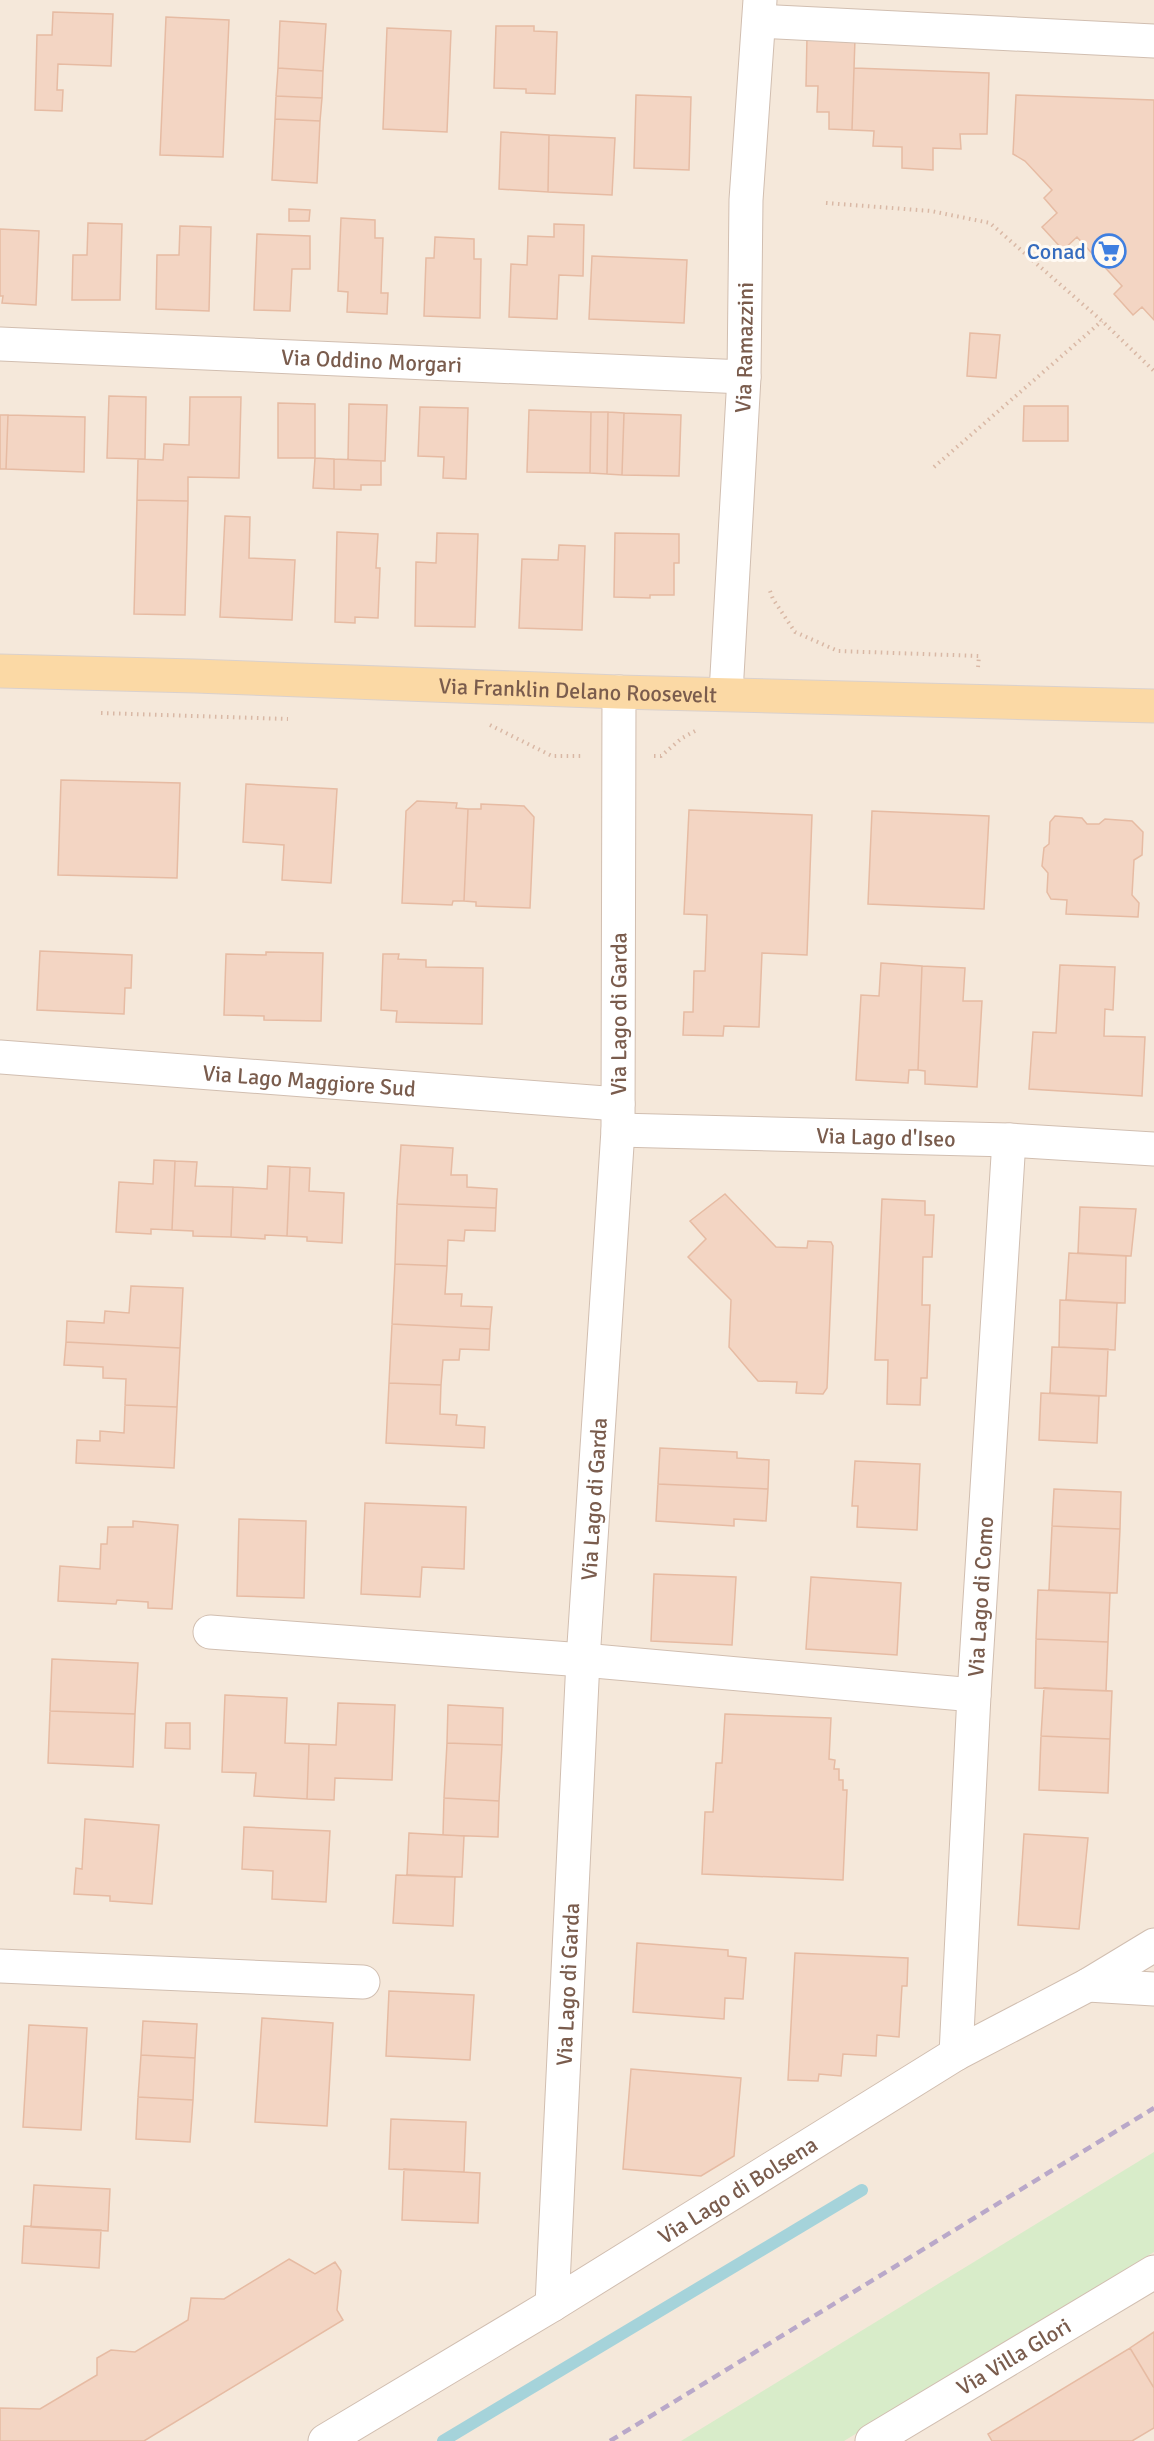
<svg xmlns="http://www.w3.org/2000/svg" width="1154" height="2441" font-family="Signika,sans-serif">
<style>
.residential{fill:#f5e8da}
.green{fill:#d8ecc9}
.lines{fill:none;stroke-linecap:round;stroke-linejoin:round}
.stream{stroke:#a5d3da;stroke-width:12}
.building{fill:#f3d5c3;stroke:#e6bba3;stroke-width:1.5}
.minor-casing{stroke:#d1beb0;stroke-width:35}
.major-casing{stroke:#dad1cd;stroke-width:35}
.path{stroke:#d9b8a5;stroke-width:4;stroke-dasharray:1.5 4.5;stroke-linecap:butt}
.minor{stroke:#fff;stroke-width:33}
.major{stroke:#fbd9a5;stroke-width:33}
.rail{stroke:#b9a8c9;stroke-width:4.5;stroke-dasharray:9 6;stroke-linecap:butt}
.labels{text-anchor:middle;stroke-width:6;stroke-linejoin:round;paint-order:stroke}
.shop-label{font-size:22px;fill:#366cbe;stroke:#fffaf3;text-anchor:end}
.street-label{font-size:22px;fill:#7a5c4d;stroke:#fffaf3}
</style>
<rect width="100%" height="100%" fill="#fdf6ec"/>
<path class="residential" d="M0,0H1154V2441H0Z"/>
<path class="green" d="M1154,2152V2252L844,2441H681Z"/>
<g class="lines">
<path class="stream" d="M443,2441L862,2190"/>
</g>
<path class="building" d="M53,12L113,14L111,66L58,64L57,90H63L62,111L35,110L37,35H52Z
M166,17L229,20L223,157L160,155Z
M280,21L326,24L323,71L278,68Z
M496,26H534V31L557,32L555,94L526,93V89L494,88Z
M387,28L451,31L447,132L383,129Z
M807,37L855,38L852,130L829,129V112H817L818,86H806Z
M278,68L323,71L322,98L276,96Z
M854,68L989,73L987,134H960L961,149L933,148V170L902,168V147L873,146L874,131L852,130Z
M636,95L691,97L689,170L634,168Z
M1016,95L1154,100V320L1142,307L1133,315L1114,294L1122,286L1077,237L1063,250L1042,227L1057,213L1044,198L1052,190L1025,161L1013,154Z
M276,96L322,98L320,121L275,119Z
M275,119L320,121L317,183L272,180Z
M501,132L549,135L548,192L499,189Z
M549,135L615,138L612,195L548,192Z
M289,209L310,210L309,221H289Z
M341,218L375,220V238H383L381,293H388L387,314L347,312L348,292L338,291Z
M88,223L122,224L120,300H72L73,255H87Z
M554,224L584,225L583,276L559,275L557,319L509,317L511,264L527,265L528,236L554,237Z
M180,226L211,227L209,311L156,309L157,255H179Z
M0,229L39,231L36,305L2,303L3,296H0Z
M257,234L310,236V269H292L290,311L254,310Z
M435,237L474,239V259H481L480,318L424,316L426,258H434Z
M592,256L687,260L684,323L589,319Z
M970,333L1000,335L996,378L967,376Z
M109,396L146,397L145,459L107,458Z
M190,397H241L239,478L188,477V501L137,500L138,459L163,460L164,444L189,445Z
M278,403L315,404V458H278Z
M349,404L387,405L385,461L348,460Z
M1024,406H1068V441H1023Z
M420,407L468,408L466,479L443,478L444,457L418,456Z
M529,410L591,412L590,473L527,472Z
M591,412H608L607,474L590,473Z
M608,412L624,413L622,475L607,474Z
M624,413L681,415L679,476L622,475Z
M0,415H8L6,469H0Z
M8,415L85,417L84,472L6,469Z
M315,458L334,459V489L313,488Z
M334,459L381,461V485H361V490L334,489Z
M137,500L188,501L185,615L134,614Z
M225,516L250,517L249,558L295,560L292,620L220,617Z
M337,532L378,534L376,568H380L378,618L355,617V623L335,622Z
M437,533L478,534L475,627L415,626L416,562L436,563Z
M615,533L679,534V563H674V595H650V598L614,597Z
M559,545L585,546L582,630L519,628L522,559L558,560Z
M61,780L180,783L177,878L58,875Z
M246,784L337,789L331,883L282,880L284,845L243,842Z
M417,801L457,803L456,808L468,809L464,901H453L452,905L402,903L406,811Z
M481,804L524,806L534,817L530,908L476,906V902L464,901L468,809H481Z
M689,810L812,815L807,955L762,953L759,1027L724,1026L723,1036L683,1035L684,1012H693L694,971H705L707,915L684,914Z
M872,811L989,816L984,909L868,904Z
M1055,816L1082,818L1087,824H1099L1105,819L1132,821L1143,832L1142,855L1134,860L1132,895L1139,903L1138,917L1066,914L1067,900L1051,899L1047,892L1048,873L1042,866L1044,848L1049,844L1050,822Z
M40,951L132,955L131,988H125L124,1014L37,1010Z
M266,952L323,953L321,1021L264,1020V1016L224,1015L226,954L266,955Z
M383,954H399L398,959L426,960V967L483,968L482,1024L396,1022L397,1011L381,1010Z
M881,963L922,966L918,1070H909L908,1083L856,1080L861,995L879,996Z
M1060,965L1115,967L1113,1010L1105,1009L1104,1036L1145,1037L1142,1096L1029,1089L1033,1032L1056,1033Z
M922,966L965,968L963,1001H982L977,1087L925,1084V1071L918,1070Z
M401,1145L453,1148L451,1175H467V1187L497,1189L496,1208L397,1204Z
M154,1160L175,1161L172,1230L151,1229V1234L116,1232L119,1182L153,1184Z
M175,1161L197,1162L195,1186L233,1187L231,1237L193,1236V1231L172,1230Z
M268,1166L290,1167L287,1236L265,1235V1239L231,1237L233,1187L267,1189Z
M290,1167L310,1168L309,1191L344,1193L342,1243L307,1241V1237L287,1236Z
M725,1194L776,1247L807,1248L808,1241L831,1242L833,1246L827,1388L823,1394L796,1393L797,1382L758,1381L729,1347L731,1300L688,1257L706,1239L690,1221Z
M882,1199L925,1201V1215H934L932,1257H923L922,1305H930L927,1378H921L920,1405L887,1404L888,1360H875Z
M397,1204L496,1208L495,1231L465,1230L464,1241L448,1240L447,1266L395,1264Z
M1080,1207L1136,1209L1131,1256L1078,1253Z
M1069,1253L1126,1256L1125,1303L1066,1300Z
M395,1264L447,1266L445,1294H462L461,1306L492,1307L490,1329L392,1324Z
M131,1286L183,1288L180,1348L66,1342L67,1321L104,1323L105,1311L129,1313Z
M1060,1300L1117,1303L1115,1350L1059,1347Z
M392,1324L490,1329L489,1350L460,1349L459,1360H443L441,1385L389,1383Z
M66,1342L180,1348L177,1407L125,1405L126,1379L103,1378V1367L64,1365Z
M1052,1347L1108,1349L1106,1396L1050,1393Z
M389,1383L441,1385L440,1414L457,1415L456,1425L485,1427L484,1448L386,1443Z
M1041,1393L1099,1396L1097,1443L1039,1440Z
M125,1405L177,1407L174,1468L76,1463L77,1440L100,1441V1431L124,1433Z
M660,1448L737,1452V1458L769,1460L768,1489L658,1484Z
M855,1461L920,1464L917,1530L857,1527L858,1506H852Z
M658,1484L768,1489L766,1521L734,1519V1526L656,1521Z
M1054,1489L1121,1492L1120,1529L1052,1526Z
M365,1503L466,1507L464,1569L422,1567L420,1597L361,1594Z
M239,1519L306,1521L304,1598L237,1596Z
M133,1521L178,1525L172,1609L148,1608V1602L117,1600L116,1604L58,1601L60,1566L100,1569L101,1544H107L108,1527H133Z
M1052,1526L1120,1529L1117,1593L1049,1590Z
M654,1574L736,1577L732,1645L651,1641Z
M811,1577L901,1583L897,1655L806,1649Z
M1038,1590L1110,1593L1108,1642L1036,1639Z
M1036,1639L1108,1642L1106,1691L1035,1688Z
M52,1659L138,1663L135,1714L50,1711Z
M1044,1688L1112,1691L1110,1739L1041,1736Z
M225,1695L287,1698L285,1743L309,1744L307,1799L254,1796L256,1773L222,1772Z
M338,1703L395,1705L392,1780L335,1778L334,1800L307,1799L309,1744L336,1745Z
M448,1705L503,1708L502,1745L447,1743Z
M50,1711L135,1714L133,1767L48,1763Z
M725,1714L831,1718L829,1759L835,1760L834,1769H839V1780H843V1790H847L843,1880L702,1874L705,1812H713L716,1763H722Z
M166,1723H190V1749L165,1748Z
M1041,1736L1110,1739L1108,1793L1039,1790Z
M447,1743L502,1745L499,1801L444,1798Z
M444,1798L499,1801L498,1837L443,1835Z
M85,1819L159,1825L152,1904L110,1901V1896L74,1894L76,1868L82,1869Z
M244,1827L330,1831L326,1902L272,1899L273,1871L242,1869Z
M409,1833L464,1836L462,1877L407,1875Z
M1024,1834L1088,1838L1079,1929L1018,1925Z
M396,1875L455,1877L453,1926L393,1923Z
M637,1943L728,1950V1956L746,1958L743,1999L725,1998L724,2019L633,2012Z
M795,1953L908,1958L907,1986H902L899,2037L877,2035L876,2056L843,2054L841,2076L819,2074L818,2081L788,2080Z
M389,1991L474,1995L470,2060L386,2056Z
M262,2018L333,2023L327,2126L255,2122Z
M143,2021L197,2024L195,2058L141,2055Z
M29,2025L87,2028L81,2130L23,2127Z
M141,2055L195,2058L193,2100L138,2097Z
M631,2069L741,2078L734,2156L701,2176L623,2169Z
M138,2097L193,2100L190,2142L136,2139Z
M391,2119L466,2122L464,2172L389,2169Z
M404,2169L480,2173L478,2223L402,2220Z
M34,2185L110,2189L108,2231L31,2227Z
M24,2226L101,2230L99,2268L22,2263Z
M289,2259L315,2274L335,2262L341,2271L337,2310L343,2320L144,2441H0V2408L40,2409L97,2375V2358L111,2350L135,2352L188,2320L191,2298L224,2299Z
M1154,2332V2388L1130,2348Z
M1130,2348L1154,2388V2428L1132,2441H992L988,2434Z"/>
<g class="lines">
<g class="minor-casing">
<g id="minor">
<path d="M759,21L1154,41"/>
<path id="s1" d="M0,344L744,377"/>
<path id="s2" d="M726,693L744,377L746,200L760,0"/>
<path id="s3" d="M0,1057L618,1104"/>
<path id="s4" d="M618,1130L1009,1140L1154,1149"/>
<path d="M210,1632L583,1660L974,1695"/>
<path d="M0,1966L363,1982"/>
<path d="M1088,1985L1154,1989"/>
<path id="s5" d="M956,2054L974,1695L1009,1140"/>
<path id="s6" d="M552,2305L583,1660L618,1130L619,692"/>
<path id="s7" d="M325,2441L552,2305L956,2054L1088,1985L1154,1945"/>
<path id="s8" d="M872,2441L1154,2272"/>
</g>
</g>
<g class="major-casing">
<g id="major">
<path id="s9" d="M0,671L195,676L619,692L1154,706"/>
</g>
</g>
<path class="path" d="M826,203L931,211L990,223L1102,321L1154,371
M934,467L1102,321
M770,591L773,599L795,632L838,651L979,656L978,667
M101,713L288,719
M490,725L552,756H584
M654,756H661L682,738L695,731"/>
<use href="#minor" class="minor"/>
<use href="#major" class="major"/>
<path class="rail" d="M610,2441L1154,2108"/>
</g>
<defs>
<g id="supermarket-ring" transform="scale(1.725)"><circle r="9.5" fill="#fffaf3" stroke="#3f7fe0" stroke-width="1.5"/><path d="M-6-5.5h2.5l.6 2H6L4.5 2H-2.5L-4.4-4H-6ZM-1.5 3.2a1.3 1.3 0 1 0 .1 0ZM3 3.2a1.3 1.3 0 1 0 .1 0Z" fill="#3f7fe0"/></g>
</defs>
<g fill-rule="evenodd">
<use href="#supermarket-ring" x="1109" y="251"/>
</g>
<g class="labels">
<g class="shop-label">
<text x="1086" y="259">Conad</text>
</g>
<g class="street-label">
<text dy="8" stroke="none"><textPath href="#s2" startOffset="346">Via Ramazzini</textPath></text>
<text dy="8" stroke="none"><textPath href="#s1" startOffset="372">Via Oddino Morgari</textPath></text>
<text dy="8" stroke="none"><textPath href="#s9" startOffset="578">Via Franklin Delano Roosevelt</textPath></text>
<text dy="8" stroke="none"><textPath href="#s6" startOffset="1293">Via Lago di Garda</textPath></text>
<text dy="8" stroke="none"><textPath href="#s3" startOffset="310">Via Lago Maggiore Sud</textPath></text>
<text dy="8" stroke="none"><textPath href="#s4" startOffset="268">Via Lago d'Iseo</textPath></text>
<text dy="8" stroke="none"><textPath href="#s6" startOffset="807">Via Lago di Garda</textPath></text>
<text dy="8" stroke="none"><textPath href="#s5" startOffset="458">Via Lago di Como</textPath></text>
<text dy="8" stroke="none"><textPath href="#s6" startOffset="321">Via Lago di Garda</textPath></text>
<text dy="8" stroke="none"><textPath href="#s7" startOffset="483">Via Lago di Bolsena</textPath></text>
<text dy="8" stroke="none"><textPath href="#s8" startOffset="165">Via Villa Glori</textPath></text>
</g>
</g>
</svg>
